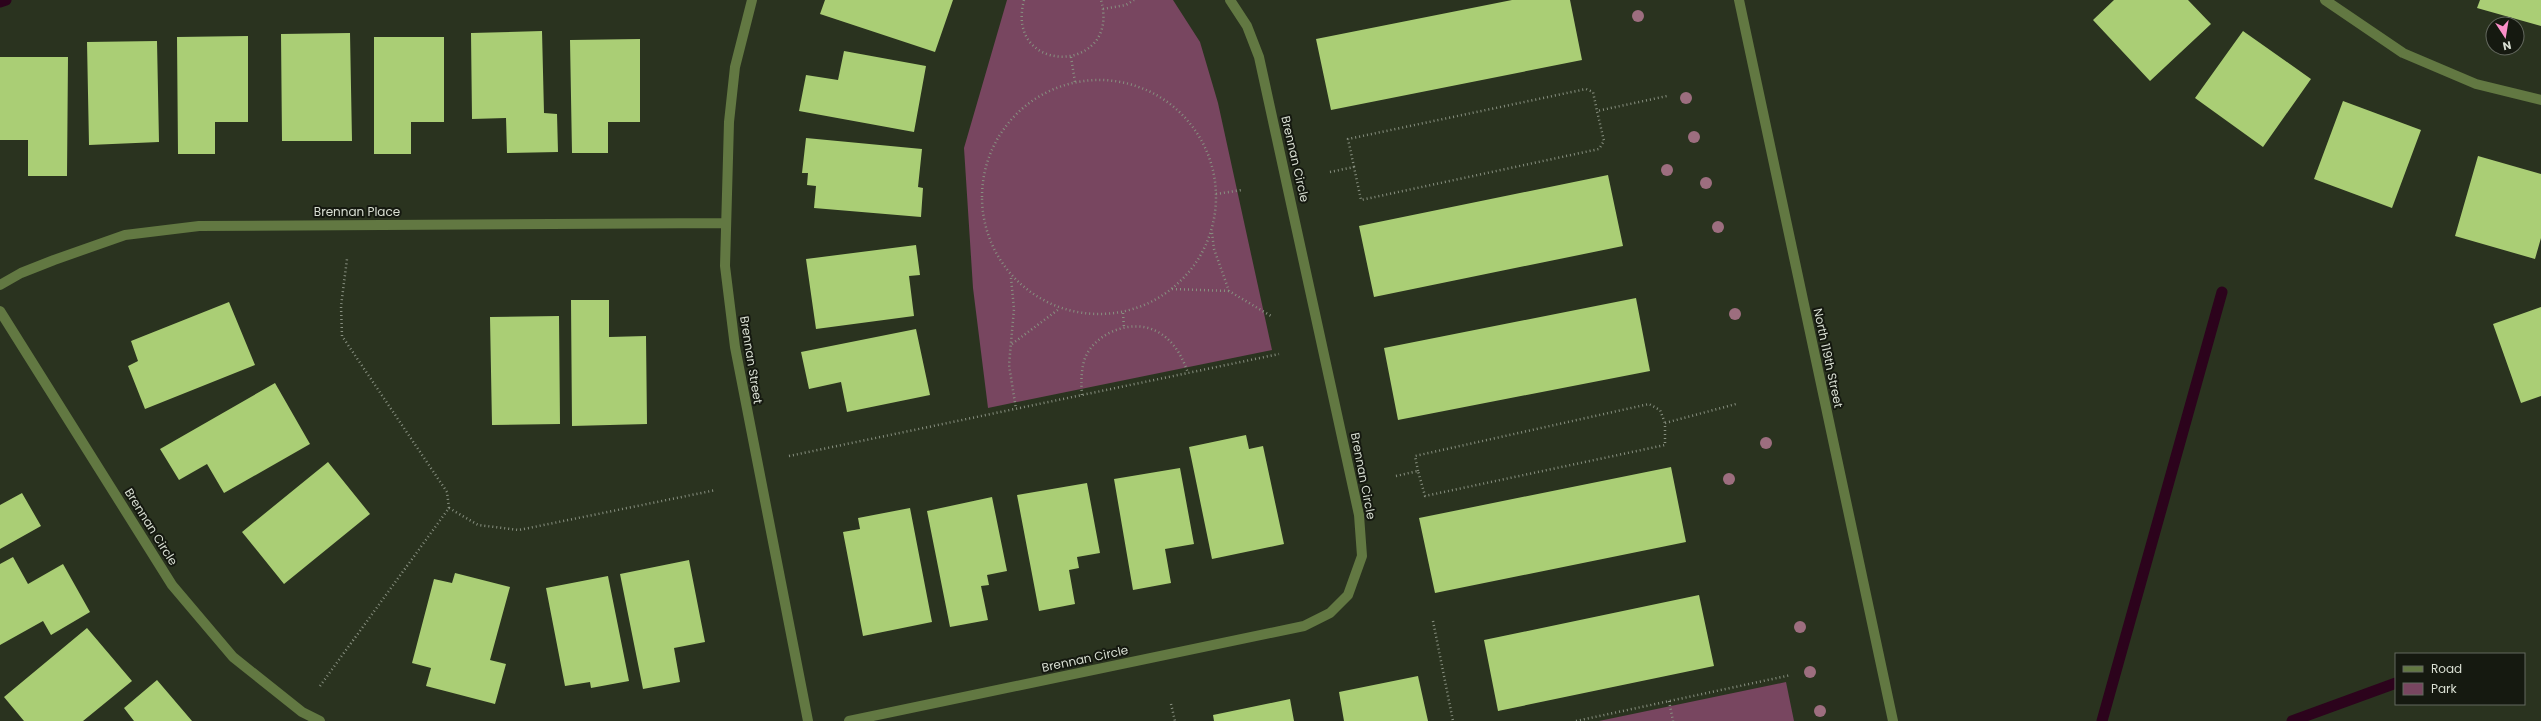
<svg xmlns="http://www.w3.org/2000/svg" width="2541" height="721" font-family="Poppins,sans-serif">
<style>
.green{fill:#784660}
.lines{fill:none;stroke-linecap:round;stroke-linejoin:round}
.stream{stroke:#2c031c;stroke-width:11}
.building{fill:#aace75}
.path{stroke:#889080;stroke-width:2.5;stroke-dasharray:1 3;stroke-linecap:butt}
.minor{stroke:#627842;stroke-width:10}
.tree{fill:#9d6e7f}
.labels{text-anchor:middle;stroke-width:4;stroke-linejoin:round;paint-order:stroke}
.street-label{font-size:12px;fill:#d9dfd3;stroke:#151910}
</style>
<rect width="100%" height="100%" fill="#2a331f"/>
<path class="green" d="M1007,0H1173L1200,42L1218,103L1272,350L988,408L973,288L964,148Z
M1786,682L1794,721H1599Z"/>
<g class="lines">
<path class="stream" d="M0,2L6,0
M2102,721L2222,292
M2292,721L2396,683"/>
</g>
<path class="building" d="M825,0H953L935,52L820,14Z
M1512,0H1570L1582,60L1331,110L1316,39Z
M2114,0H2188L2211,24L2150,81L2093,20Z
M2480,0H2541V26L2477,8Z
M542,31L544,113L557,114L558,152L507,153L506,118L472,119L471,33Z
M2243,31L2311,79L2263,147L2195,98Z
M350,33L352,141H282L281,34Z
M248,36V122H215V154H178L177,37Z
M374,37H444V122H411V154H374Z
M640,39V122H608V153H572L570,40Z
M157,41L159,142L89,145L87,42Z
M844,51L926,66L914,132L799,111L806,75L838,80Z
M0,57H68L67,176H28V140H0Z
M2343,101L2421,130L2392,208L2314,179Z
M806,138L922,149L918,187L923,188L921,217L814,208L816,186L807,185L808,173H802Z
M2478,156L2541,174V238L2535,259L2455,236Z
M1608,175L1623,246L1374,297L1359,226Z
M916,245L920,275L909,276L914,316L816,329L806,259Z
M1636,298L1650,371L1398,420L1384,348Z
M571,300H609V337L646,336L647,424L572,426Z
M229,302L255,365L145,409L128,366L138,361L131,341Z
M2541,307V396L2521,403L2493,324Z
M559,316L560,424L492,425L490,317Z
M916,329L930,395L847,412L841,382L809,389L801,352Z
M275,383L310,444L224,493L207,464L179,480L160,449Z
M1246,435L1249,449L1263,446L1284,544L1212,559L1189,447Z
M328,462L370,514L284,584L242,532Z
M1671,467L1686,542L1435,593L1419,518Z
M1180,468L1194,544L1165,549L1171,583L1133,590L1114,479Z
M1087,483L1100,553L1077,557L1079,568L1069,570L1075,604L1039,611L1017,495Z
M22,493L41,526L0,549V505Z
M992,497L1007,571L987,575L989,585L981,586L988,620L950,627L927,511Z
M910,508L932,622L863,636L843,532L860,529L858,518Z
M13,557L28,584L63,564L90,612L51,635L43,621L0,645V564Z
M689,560L705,642L674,648L680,682L643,689L620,574Z
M455,573L510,587L490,660L506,664L495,704L426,686L431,668L412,663L434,579L452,583Z
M608,576L629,681L591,688L590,682L565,686L546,588Z
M1699,595L1714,666L1498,711L1484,640Z
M87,628L132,681L83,721H24L4,697Z
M1418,676L1428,721H1344L1339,692Z
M157,680L192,721H134L124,708Z
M1290,699L1294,721H1214L1213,715Z"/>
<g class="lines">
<path class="path" d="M1024,0C1004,77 1122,74 1101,0
M1103,9L1126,5L1134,0
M1071,57L1075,82
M982 197a117 117 0 1 1 234 0a117 117 0 1 1-234 0Z
M1354,167L1348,139L1586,89L1593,92L1597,111
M1330,172L1354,167L1361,200L1599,149L1604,141L1597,111L1667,96
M1216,194L1242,190
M1212,233L1214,249L1229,291L1271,316
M1011,278L1014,309L1009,365L1016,409
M1172,289L1229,291
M1123,313L1124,328
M1012,344L1059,309
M1082,395C1081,383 1081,373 1084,361C1092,334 1132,317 1158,332C1174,341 1182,356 1188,373
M789,456L1279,354
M1418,471L1415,456L1649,404L1660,410L1665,423
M1396,476L1418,471L1425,496L1665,445V423L1736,404
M449,508L478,525L519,530L716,490
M1433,621L1453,721
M320,686L449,508L447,492L342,336L341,306L347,259
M1669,701L1673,721
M1171,704L1175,721
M1576,721L1791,675"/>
<path class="minor" d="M752,0L735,67L729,122L725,266L735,347L808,721
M1739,0L1893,721
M2325,0L2403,53L2476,84L2541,100
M0,285L21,273L54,260L125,235L199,226L725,223
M0,311L172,585L233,657L302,712L320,721
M849,721L1304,626L1330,613L1348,595L1362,556L1359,515L1259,57L1247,26L1230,0"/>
</g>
<g class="tree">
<circle cx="1638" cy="16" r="6"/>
<circle cx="1686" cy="98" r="6"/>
<circle cx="1694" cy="137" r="6"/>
<circle cx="1667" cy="170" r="6"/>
<circle cx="1706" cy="183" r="6"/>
<circle cx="1718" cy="227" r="6"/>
<circle cx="1735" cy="314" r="6"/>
<circle cx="1766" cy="443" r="6"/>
<circle cx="1729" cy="479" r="6"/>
<circle cx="1800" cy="627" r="6"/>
<circle cx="1810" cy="672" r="6"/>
<circle cx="1820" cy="711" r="6"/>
</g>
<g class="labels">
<g class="street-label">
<text transform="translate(1295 159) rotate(77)" y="4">Brennan Circle</text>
<text x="357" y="216">Brennan Place</text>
<text transform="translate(1828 358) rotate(78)" y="4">North 119th Street</text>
<text transform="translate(751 360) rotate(81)" y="4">Brennan Street</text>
<text transform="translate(1363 476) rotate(79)" y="4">Brennan Circle</text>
<text transform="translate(151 527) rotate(58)" y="4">Brennan Circle</text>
<text transform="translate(1085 659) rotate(-12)" y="4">Brennan Circle</text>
</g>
</g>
<rect x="2395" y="653" width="130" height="52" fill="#151910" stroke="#63685e"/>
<rect x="2403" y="666" width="20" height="6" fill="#627842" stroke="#63685e"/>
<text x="2431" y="673" font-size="12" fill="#d9dfd3">Road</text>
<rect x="2403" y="683" width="20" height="12" fill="#784660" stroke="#63685e"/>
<text x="2431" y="693" font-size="12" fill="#d9dfd3">Park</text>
<g transform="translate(2505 36) rotate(168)"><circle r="19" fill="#151910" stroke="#63685e"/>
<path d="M0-3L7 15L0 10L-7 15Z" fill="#fa8fc8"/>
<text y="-6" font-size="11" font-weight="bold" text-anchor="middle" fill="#d9dfd3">N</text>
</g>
</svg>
